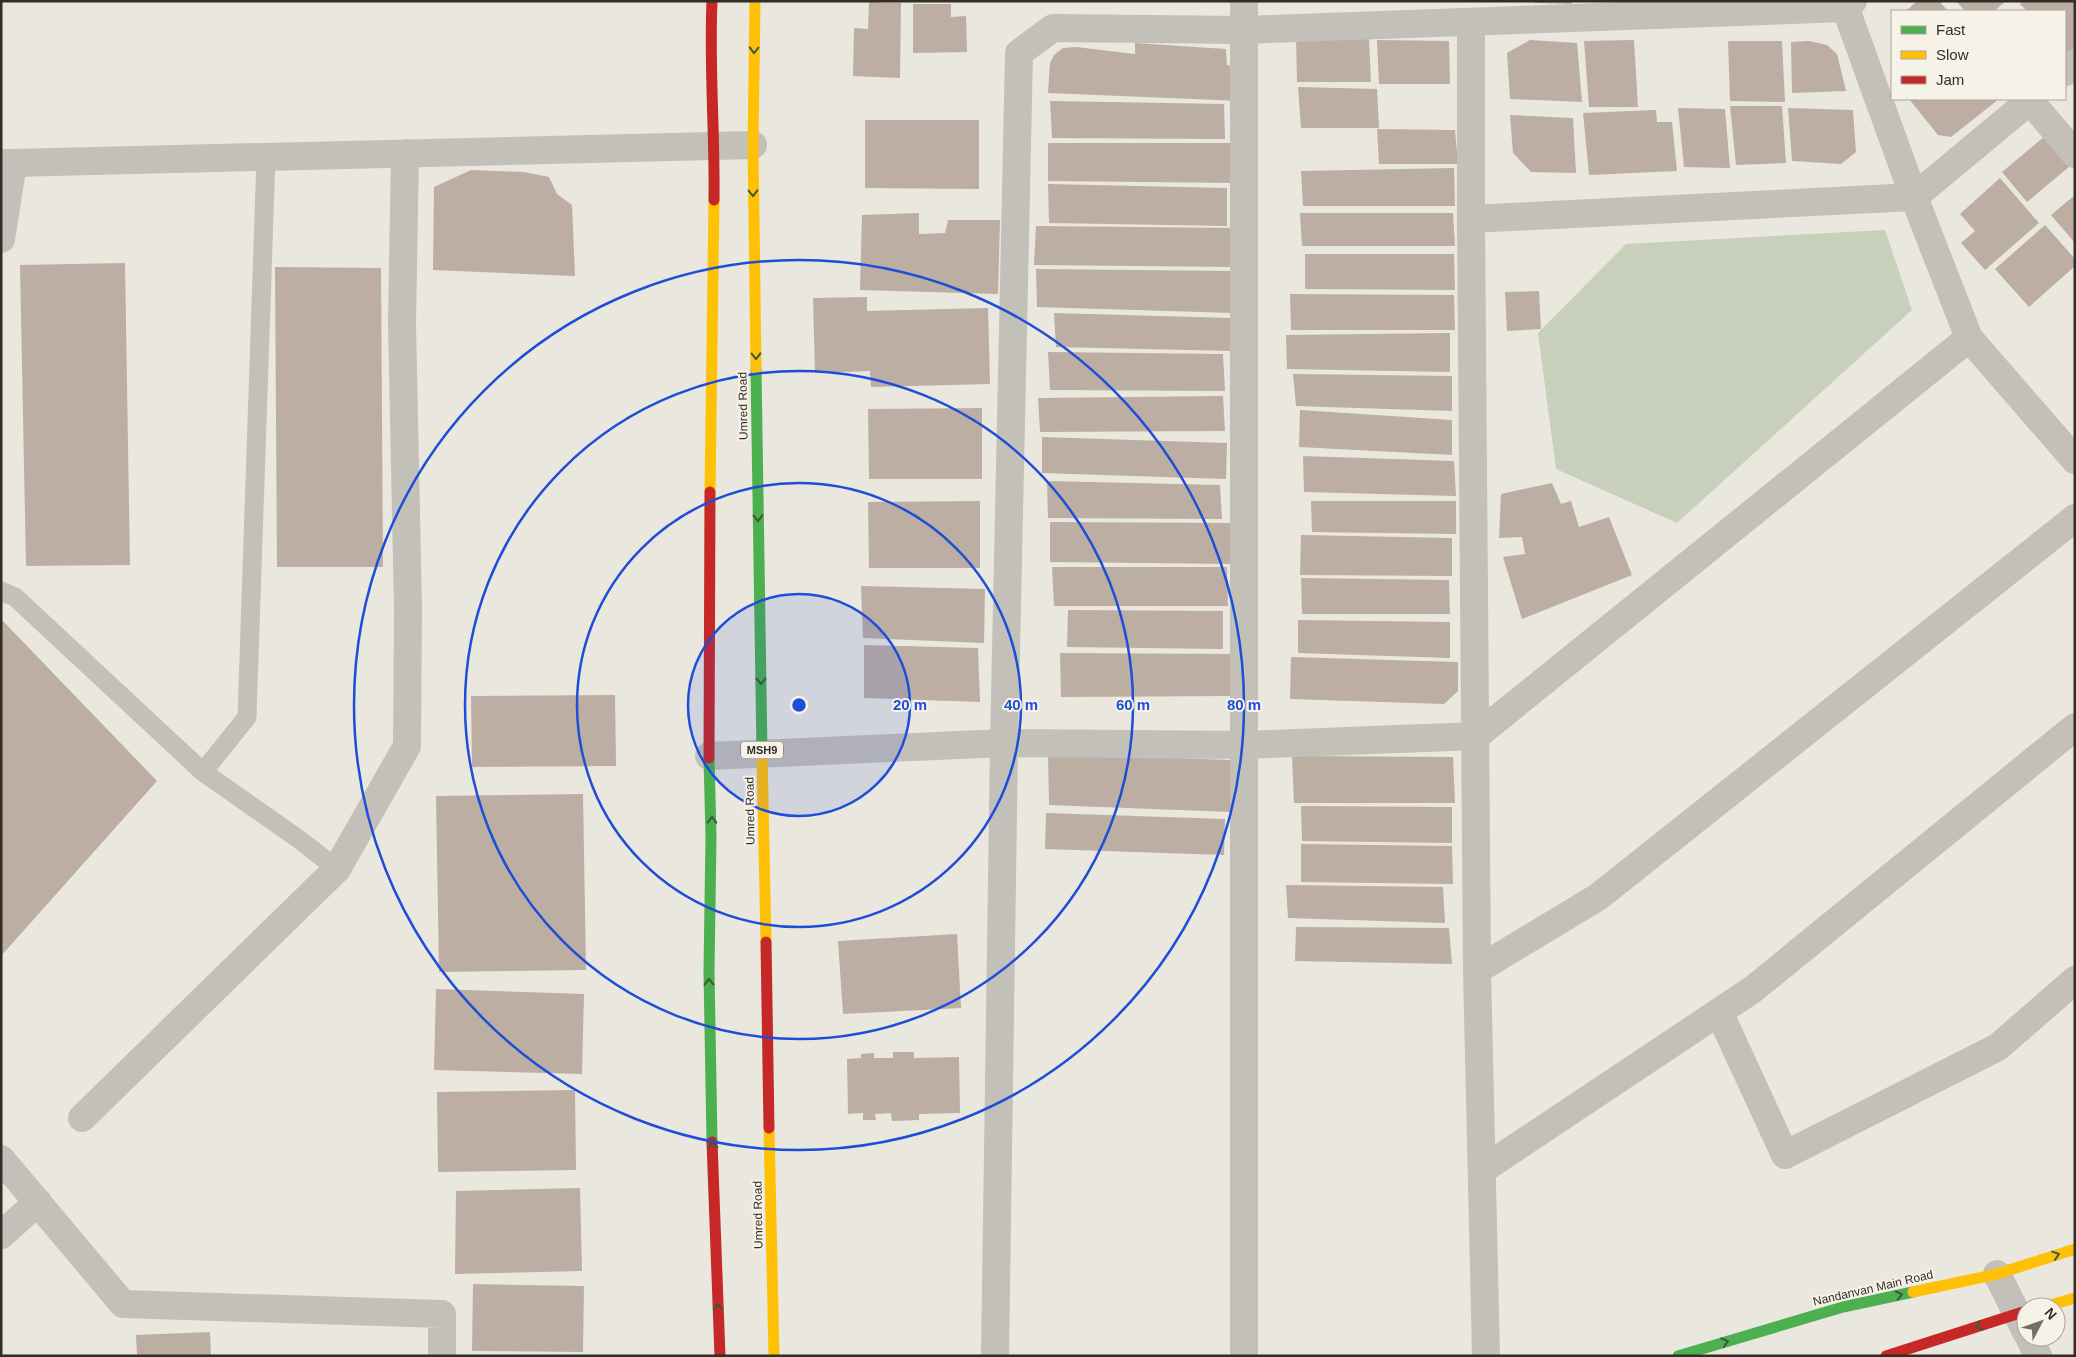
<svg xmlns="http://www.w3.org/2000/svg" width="2076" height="1357" font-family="Helvetica,sans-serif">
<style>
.green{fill:#c8cfbb}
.building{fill:#bcaea3}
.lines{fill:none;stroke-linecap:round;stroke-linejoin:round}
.lane{stroke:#c3bfb9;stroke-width:19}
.street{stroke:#c3bfb9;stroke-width:28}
.fast{stroke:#4caf50;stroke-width:11}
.slow{stroke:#ffc107;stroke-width:11}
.jam{stroke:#c62828;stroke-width:11}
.oneway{stroke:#3c5a36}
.ring{fill:none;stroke:#1d4ed8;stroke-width:2.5}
.labels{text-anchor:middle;stroke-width:4;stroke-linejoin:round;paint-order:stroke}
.shield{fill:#f7f2e7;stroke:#6e6861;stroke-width:1}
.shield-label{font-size:11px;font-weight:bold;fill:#332d28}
.street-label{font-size:12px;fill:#332d28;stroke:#f7f2e7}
.centre{fill:#1d4ed8;stroke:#f7f2e7;stroke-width:2.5}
.ring-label{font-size:15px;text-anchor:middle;font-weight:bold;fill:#1d4ed8;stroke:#f7f2e7;stroke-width:4;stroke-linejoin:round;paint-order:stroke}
</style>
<rect width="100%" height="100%" fill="#eae7df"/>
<path class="green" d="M1885,230L1912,310L1677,523L1556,469L1538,333L1626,244Z"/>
<path class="building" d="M1534,1H1572V4L1534,3Z
M1917,1H1939L1948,11H1906Z
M1956,1H2006L1994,11H1965Z
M2023,1H2075V50L2065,57V11H2027L2020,4Z
M869,2L901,3L900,78L853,76L854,28L868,29Z
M913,4H951V17L966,16L967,52L913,53Z
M1296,37L1369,39L1371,82H1297Z
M1377,40L1449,41L1450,84H1379Z
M1530,40L1577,43L1582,102L1510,99L1507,53Z
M1634,40L1638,107H1589L1584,41Z
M1728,41H1782L1785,102L1730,101Z
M1809,41L1827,45L1837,54L1846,91L1792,93L1791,42Z
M1135,43L1226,49L1227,65L1241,67V101L1048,93L1050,63L1054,55L1063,48L1076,47L1135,54Z
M1298,87L1377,89L1379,128H1301Z
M1909,99H1999L1951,137L1938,135Z
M1050,101L1224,104L1225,139L1052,138Z
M1730,106H1782L1786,163L1736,165Z
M1678,108L1725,109L1730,168L1684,167Z
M1788,108L1853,110L1856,152L1841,164L1792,161Z
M1656,110L1657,122H1672L1677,171L1589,175L1583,113Z
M1510,115L1573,118L1576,173L1531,172L1513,153Z
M865,120H979V189L865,188Z
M1377,129L1455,130L1458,164H1379Z
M2051,131L2075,162L2027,202L2002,172Z
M1048,143H1239V183L1048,181Z
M1454,168L1455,206H1303L1301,171Z
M471,170L524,172L549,177L557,194L572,205L575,276L433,270L434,187Z
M2000,178L2039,223L1985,270L1961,243L1975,231L1960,214Z
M1048,184L1227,188V226L1049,223Z
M2075,195V243L2051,215Z
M919,213V234L945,233L948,220H1000L998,294L860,290L862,215Z
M1300,213H1453L1455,246H1302Z
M2045,225L2075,259V266L2029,307L1995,269Z
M1036,226L1235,228L1236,267L1034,265Z
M1305,254H1454L1455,290L1305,289Z
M125,263L130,565L26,566L20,265Z
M275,267L381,268L383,567H277Z
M1036,269L1233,271V313L1037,307Z
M1539,291L1541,329L1507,331L1505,292Z
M1290,294L1454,295L1455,330H1291Z
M867,297V311L988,308L990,384L871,387L870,371L815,373L813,298Z
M1054,313L1230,318L1233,351L1056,347Z
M1450,333V372L1287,369L1286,335Z
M1048,352L1223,354L1225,391L1050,390Z
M1293,374L1452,376V411L1296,406Z
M1223,396L1225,431L1040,432L1038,398Z
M982,408V479H869L868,409Z
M1300,410L1452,420V455L1299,447Z
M1042,437L1227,443L1226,479L1042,473Z
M1303,456L1454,461L1456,496L1304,492Z
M1047,481L1220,485L1222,519L1048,518Z
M1552,483L1561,504L1571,501L1579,527L1609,517L1632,575L1522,619L1503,557L1525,554L1522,537L1499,538L1501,494Z
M980,501V568H869L868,502Z
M1311,501H1456V534L1312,532Z
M1050,522L1233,523L1234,564L1050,562Z
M1301,535L1452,538V576L1300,575Z
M1052,567H1227L1228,606H1054Z
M1301,578L1449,580L1450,614H1302Z
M861,586L985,589L984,643L863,638Z
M1068,610L1223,611V649L1067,647Z
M1,619L157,781L1,956Z
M1298,620L1450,622V658L1298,653Z
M864,645L978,648L980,702L864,698Z
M1060,653L1231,654L1232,696L1061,697Z
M1291,657L1458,662V691L1444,704L1290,699Z
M615,695L616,766L472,767L471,696Z
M1048,753L1230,760V812L1049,805Z
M1292,756L1453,757L1455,803H1294Z
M583,794L586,970L439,972L436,796Z
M1301,806L1452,807V843L1302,841Z
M1046,813L1225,819L1224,855L1045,849Z
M1301,844L1452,846L1453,884L1301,882Z
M1286,885L1443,887L1445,923L1288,918Z
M1296,927L1449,928L1452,964L1295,961Z
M957,934L961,1008L843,1014L838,941Z
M436,989L584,994L582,1074L434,1070Z
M893,1052H914V1058L959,1057L960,1113L919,1114V1120L892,1121L891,1113L875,1114L876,1120H863V1113L848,1114L847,1059L861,1058V1054L874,1053V1058H893Z
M575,1090L576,1170L438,1172L437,1092Z
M580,1188L582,1271L455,1274L456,1191Z
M473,1284L584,1286L583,1352L472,1351Z
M210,1332L211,1356H137L136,1335Z"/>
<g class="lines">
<path class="lane" d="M1,591L15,597L203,772L247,717L266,157
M203,772L300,840L337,869"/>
<path class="street" d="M1244,1V1356
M1843,1L1914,197L1969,338L2075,460
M1471,22V219L1914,197L2032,99
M2065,72L2075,63
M2030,101L2075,154
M1,173L13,163L753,145
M1471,219L1477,970L1486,1356
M1,239L13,163H5
M709,756L1004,743L1244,745L1476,736L1969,338
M1477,970L1598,897L2075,518
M1719,1012L1785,1155L1998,1047L2075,980
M82,1118L337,869L407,746L408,609L402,323L405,153
M1,1159L123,1304L442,1314V1356
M1482,1170L1752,990L2075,727
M1,1235L38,1202
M1997,1274L2026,1332
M2029,1337L2038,1356
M995,1356L1004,743L1019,53L1053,28L1244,30L1846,8L1853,1"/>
<path class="fast" d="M756,369L762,752
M709,758L711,836L709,971L712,1142
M1678,1356L1843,1307L1913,1292"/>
<path class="slow" d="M755,1L753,145L756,369
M710,492L714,200
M762,752L766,942
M769,1128L774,1356
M1913,1292L1997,1274L2075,1249
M2043,1307L2075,1298"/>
<path class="jam" d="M712,1C709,67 715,133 714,200
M709,758L710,492
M766,942L769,1128
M712,1142L720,1356
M1886,1356L2026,1311"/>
</g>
<defs><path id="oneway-chevron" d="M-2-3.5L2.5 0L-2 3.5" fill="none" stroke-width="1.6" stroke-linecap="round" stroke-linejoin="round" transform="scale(1.25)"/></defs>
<g class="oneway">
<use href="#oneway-chevron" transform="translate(754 50) rotate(91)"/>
<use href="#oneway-chevron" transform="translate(753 193) rotate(89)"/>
<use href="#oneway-chevron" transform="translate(756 356) rotate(89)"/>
<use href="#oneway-chevron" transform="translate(758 518) rotate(89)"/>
<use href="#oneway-chevron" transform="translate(761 681) rotate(89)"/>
<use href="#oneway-chevron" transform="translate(712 820) rotate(-89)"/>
<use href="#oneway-chevron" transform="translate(709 982) rotate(-91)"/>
<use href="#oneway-chevron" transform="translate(713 1145) rotate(-91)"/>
<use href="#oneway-chevron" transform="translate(2056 1255) rotate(-18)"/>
<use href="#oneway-chevron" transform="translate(1899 1295) rotate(-12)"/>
<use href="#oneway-chevron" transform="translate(718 1307) rotate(-92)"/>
<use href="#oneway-chevron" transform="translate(1979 1326) rotate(162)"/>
<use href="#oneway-chevron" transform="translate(1725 1342) rotate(-17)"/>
</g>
<circle cx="799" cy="705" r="111" fill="#1d4ed8" fill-opacity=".12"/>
<g class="ring">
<circle cx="799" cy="705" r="111"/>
<circle cx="799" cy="705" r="222"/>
<circle cx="799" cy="705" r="334"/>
<circle cx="799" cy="705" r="445"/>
</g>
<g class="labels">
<rect class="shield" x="741" y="741.5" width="42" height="17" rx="4"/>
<g class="shield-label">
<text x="762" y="754">MSH9</text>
</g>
<g class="street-label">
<text transform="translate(743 406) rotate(-91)" y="4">Umred Road</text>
<text transform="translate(750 811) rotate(-91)" y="4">Umred Road</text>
<text transform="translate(758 1215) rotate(-91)" y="4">Umred Road</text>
<text transform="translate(1873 1288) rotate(-13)" y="4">Nandanvan Main Road</text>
</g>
</g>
<circle cx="799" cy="705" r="8" class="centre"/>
<g class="ring-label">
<text x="910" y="710">20 m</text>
<text x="1021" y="710">40 m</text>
<text x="1133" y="710">60 m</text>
<text x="1244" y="710">80 m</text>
</g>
<rect width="2076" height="1357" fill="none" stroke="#332d28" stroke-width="5"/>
<rect x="1891" y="10" width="175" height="90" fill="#f7f2e7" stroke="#a9a39b"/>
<rect x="1901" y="26" width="25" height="8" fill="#4caf50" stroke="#a9a39b"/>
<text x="1936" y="35" font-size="15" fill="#332d28">Fast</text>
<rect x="1901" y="51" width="25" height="8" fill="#ffc107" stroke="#a9a39b"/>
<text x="1936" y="60" font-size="15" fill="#332d28">Slow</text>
<rect x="1901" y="76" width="25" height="8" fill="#c62828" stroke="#a9a39b"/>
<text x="1936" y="85" font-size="15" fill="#332d28">Jam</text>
<g transform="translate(2041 1322) rotate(49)"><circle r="24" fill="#f7f2e7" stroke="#a9a39b"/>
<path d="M0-4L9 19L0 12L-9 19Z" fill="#736e68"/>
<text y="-8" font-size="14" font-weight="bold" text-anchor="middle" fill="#332d28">N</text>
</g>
</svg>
